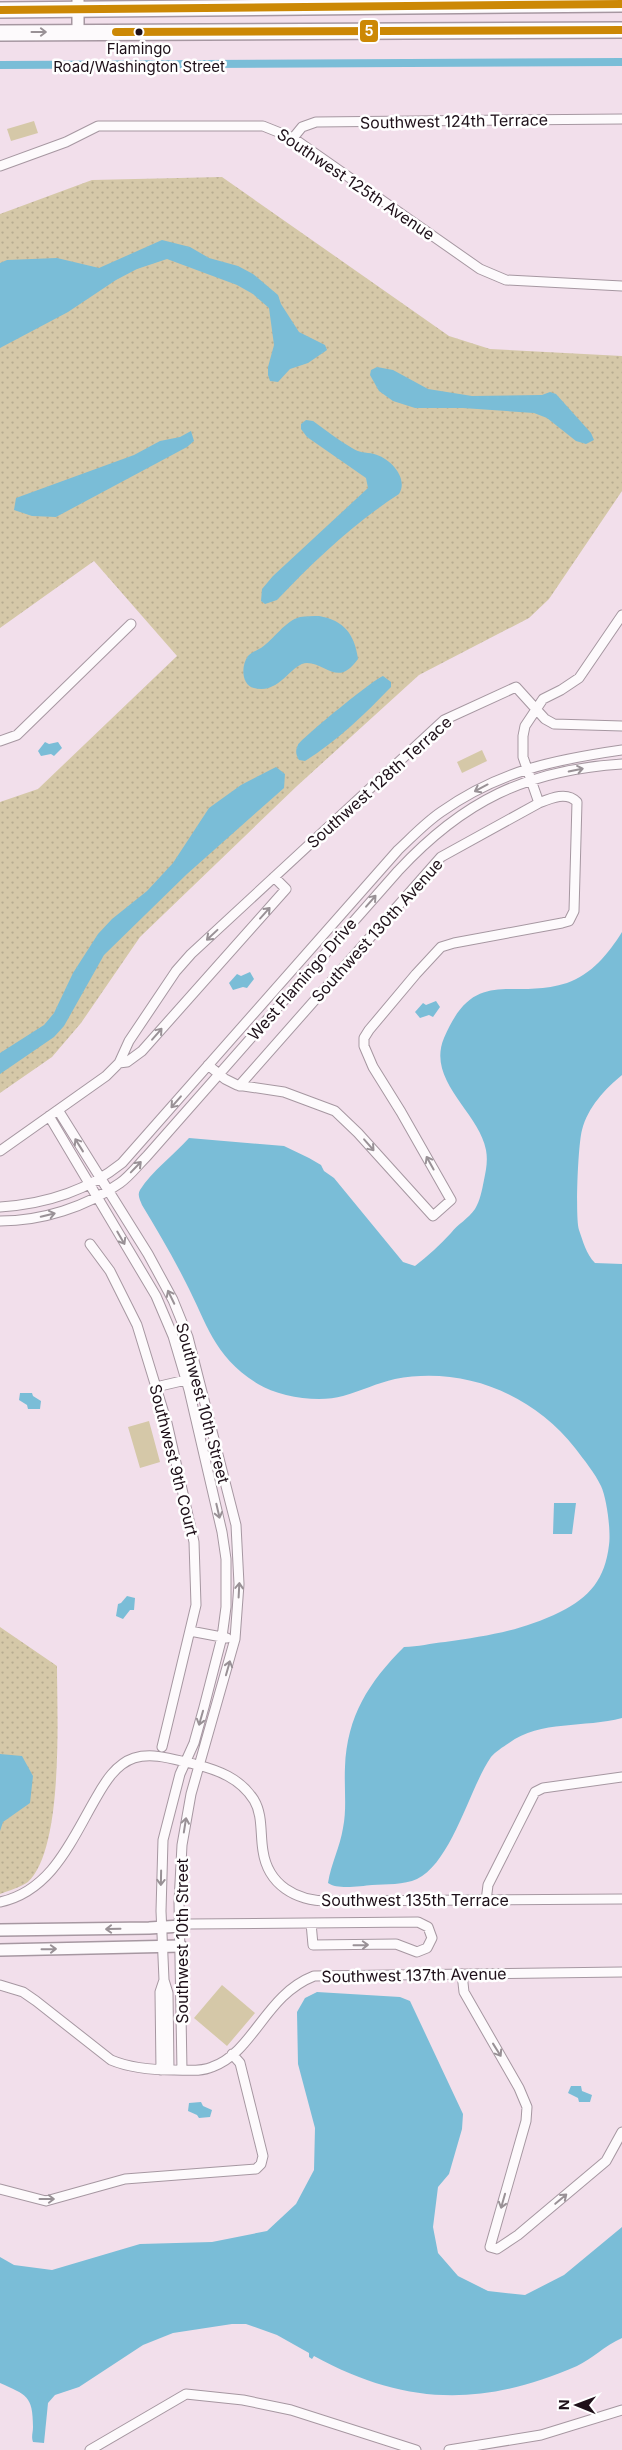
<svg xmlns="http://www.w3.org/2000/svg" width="622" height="2450" font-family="Inter,sans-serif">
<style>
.grass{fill:url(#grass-dots)}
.park{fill:#d5c8a8}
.water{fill:#7abdd7}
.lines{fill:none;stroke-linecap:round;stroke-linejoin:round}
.canal{stroke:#7abdd7;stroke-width:8}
.minor-casing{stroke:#a697a1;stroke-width:11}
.tertiary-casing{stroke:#a697a1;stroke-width:14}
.trunk-casing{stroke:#a697a1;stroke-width:18}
.minor{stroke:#fdfafc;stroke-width:9}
.tertiary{stroke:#fdfafc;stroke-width:11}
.trunk{stroke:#fdfafc;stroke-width:15}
.bus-1-casing{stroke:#fff;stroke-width:11}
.bus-1{stroke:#cc8805;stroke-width:8}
.oneway{stroke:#999196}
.bus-dot{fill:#1e1019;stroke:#fff;stroke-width:2}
.labels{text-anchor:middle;stroke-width:5;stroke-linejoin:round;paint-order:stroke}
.bus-label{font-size:15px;fill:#1e1019;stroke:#fff}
.street-label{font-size:16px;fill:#1e1019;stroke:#fff}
.line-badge{stroke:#fff;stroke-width:2}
.badge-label{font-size:14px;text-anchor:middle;font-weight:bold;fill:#fff}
</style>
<defs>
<pattern id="grass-dots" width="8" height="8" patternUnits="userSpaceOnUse" patternTransform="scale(1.25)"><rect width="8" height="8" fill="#d5c8a8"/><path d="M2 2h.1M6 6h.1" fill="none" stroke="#b6ab90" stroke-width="1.8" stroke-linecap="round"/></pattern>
</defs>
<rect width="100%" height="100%" fill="#f2dfeb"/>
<path class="grass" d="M222,177L449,336L490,349L622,356V491L549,599L529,618L419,675L297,786L140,937L81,1023L52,1057L0,1093V802L38,789L177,656L94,561L0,628V214L92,180Z
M0,1627L57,1666C57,1715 64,1848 28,1882C21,1887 8,1891 0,1894Z"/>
<path class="park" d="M34,121L38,133L11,141L7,129Z
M482,750L487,761L462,773L457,762Z
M149,1421L160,1462L140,1468L128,1427Z
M222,1985L255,2013L227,2046L194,2018Z"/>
<path class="water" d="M162,240L190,247L209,258L238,266L253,274L278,295L281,304L299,332L325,345L327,350L308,363L290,369L278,382L270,381L268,375V367L274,345L269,308L253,294L237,285L167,259L137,269L116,280L68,312L0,348V263L7,260L57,258L99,268Z
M377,367L393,370L428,389L472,396L542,395L550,392L556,394L591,433L594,440L586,444L576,441L547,418L534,413L463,408H415L393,401L379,391L370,375L371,370Z
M306,420L313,421C326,430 338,440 352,448C359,453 365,452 374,454C390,458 409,478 399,494C353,524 315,560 277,600L265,604L261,601L262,589L273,576L368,488L366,478L307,437L301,429V424Z
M191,431L194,441L187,447L56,517L32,516L14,510L16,498L134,455L160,441L180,437Z
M319,616C344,620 355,635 358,659C338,687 328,664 307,663C291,663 280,695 254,688C241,685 241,665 248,656C251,653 257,650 261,648C274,639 285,621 300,617C306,616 313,616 319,616Z
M383,676L391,682V687C365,714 337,741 305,761L299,760C296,755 295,751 298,745C303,737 374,679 383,676Z
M45,742L49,744L58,742L62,748L54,756L51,754L41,756L38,751Z
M276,767L285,774L284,788L187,874L104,955L64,1026L54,1037L0,1074V1053L44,1025L54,1013L73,973L98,934L112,919L147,891L173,863L209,808L241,785Z
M622,932V1075C605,1089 588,1107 582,1130C578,1144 575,1218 579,1230C583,1241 586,1254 595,1263L622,1264V1718C585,1728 540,1720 509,1743C503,1747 495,1752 491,1757C469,1789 452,1862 417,1879C404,1885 386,1884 372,1885C360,1886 338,1890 328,1883C331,1864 340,1847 343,1828C347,1809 344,1787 345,1767C347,1716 369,1682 404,1647C418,1647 431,1643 445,1642C487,1636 521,1631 560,1612C590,1597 605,1579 609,1545C611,1532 607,1499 601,1486C595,1473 584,1460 575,1448C533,1394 464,1366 395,1379C377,1383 361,1391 343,1396C319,1403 279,1397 258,1384C213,1356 208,1325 185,1281C172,1255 157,1230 142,1205C140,1200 137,1195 140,1190C151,1172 175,1154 189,1138L284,1146L309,1158L321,1165L324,1171L334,1178L403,1262L415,1266C428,1256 440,1245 451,1233C458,1224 468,1219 475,1209C480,1201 482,1190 484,1180C486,1170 488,1161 486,1150C479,1112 426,1081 444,1038C475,965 510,1001 567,983C591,975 609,953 622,932Z
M250,972L254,979L247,988L243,987L233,990L229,983L237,974L241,976Z
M436,1001L440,1007L433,1017L429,1015L420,1018L415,1012L423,1003L426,1005Z
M20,1393H32L33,1396L41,1401L40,1409H28L27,1405L19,1400Z
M554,1503H576L572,1534H553Z
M127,1596L135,1598L134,1610H130L123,1619L116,1616L118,1604L121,1603Z
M0,1754L22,1756L33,1776L30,1803L3,1822L0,1831Z
M317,1992L400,1997L410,2001L463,2114L462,2129L449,2174L438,2187L433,2227L438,2253L458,2276L488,2291L525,2295L564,2275L622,2227V2338C604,2346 592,2359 577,2366C483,2407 405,2406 314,2356L312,2359L309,2357V2353L277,2335L246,2324H232L173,2333L143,2345L79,2387L55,2395L48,2403L44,2443L33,2442C31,2436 33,2433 33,2427C33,2395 26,2395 0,2383V2257L14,2265L52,2270L140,2244L212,2242L267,2231L296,2204L314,2170L315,2128L298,2064L297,2012L305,1998Z
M571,2086H581L582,2091L592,2095L590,2102H579L578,2098L568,2093Z
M201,2102L203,2106L212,2110L210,2117L199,2118L197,2115L188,2111L189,2103Z"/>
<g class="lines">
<path class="canal" d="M0,65L622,62"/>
<g class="minor-casing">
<path id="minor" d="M293,138L302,127L316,122L622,119
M0,166L66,142L98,126H263L293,138L480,269L506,280L622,286
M0,741L17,735L131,624
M119,1063L127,1062L142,1051L286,889L274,877
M208,1065L225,1079L237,1085L284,1092L335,1111L358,1133L433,1216L451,1200L401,1112L373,1067L364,1046V1038L369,1030L416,974L441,947L454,943L562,923L569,921L574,911L577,802C567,791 551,798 539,803L523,757V736L525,726L543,699L561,690L579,678L622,615
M239,1086L441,857L539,803
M58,1110L148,1254L173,1300L188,1337L236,1525L239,1584L235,1639L191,1794L182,1845L179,1902L182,2070
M49,1116L156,1296L173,1336L189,1390L222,1532L226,1559V1607L222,1637L204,1707L194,1743L180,1774L163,1840L161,1911L164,1980L168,1993L169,2070
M0,1151L106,1076L119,1063L129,1041L176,971L191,954L444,720L516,687L545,719L554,724L622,726
M0,1207C45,1204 86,1192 122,1163L398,850C412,837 425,823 441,812C499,771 553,760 622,750
M0,1221C42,1221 86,1207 120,1183C130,1176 138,1165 147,1156L398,871C463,801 526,770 622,764
M90,1244L110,1271L137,1325L167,1423L194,1542L196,1605L162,1747
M156,1387L190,1379
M190,1631L227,1638
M486,1901L488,1885L535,1792L543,1788L622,1777
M0,1902C52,1891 72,1839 96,1798C105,1782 116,1764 134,1758C154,1752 175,1760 194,1764C218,1770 240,1778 254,1800C263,1815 260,1834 263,1851C268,1885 296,1901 328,1901L622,1899
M181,1926L189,1924L418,1922L428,1927L432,1938L427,1948L417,1952L396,1944L313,1945L311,1923
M462,1974L464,1992L519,2088L527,2107L526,2121L490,2247L497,2249L518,2235L606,2161L622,2132
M0,1985L23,1992L36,2001L111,2060C130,2068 153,2070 174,2070C187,2070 201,2072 212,2067C254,2052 265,1995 314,1976L622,1972
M161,2070L160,1992L164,1980
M0,2189L46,2201L125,2179L256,2169L261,2164L263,2156L240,2063L232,2054
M90,2450L186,2394L243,2400L291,2410L416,2450
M449,2450L541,2435L622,2410"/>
</g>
<g class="tertiary-casing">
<path id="tertiary" d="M78,32V0
M0,1930L149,1928L181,1926
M0,1950L181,1946"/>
</g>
<g class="trunk-casing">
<path id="trunk" d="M0,10L622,4
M0,33L622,30"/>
</g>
<use href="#minor" class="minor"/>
<use href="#tertiary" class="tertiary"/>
<use href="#trunk" class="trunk"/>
<g class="bus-1-casing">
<path id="bus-1" d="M0,10L622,4
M116,32L622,30"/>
</g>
<use href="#bus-1" class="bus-1"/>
</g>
<defs><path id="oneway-shaft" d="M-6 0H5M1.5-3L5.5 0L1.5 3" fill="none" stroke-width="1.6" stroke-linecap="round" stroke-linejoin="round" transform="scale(1.25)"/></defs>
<g class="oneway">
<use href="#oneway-shaft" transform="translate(39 32)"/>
<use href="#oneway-shaft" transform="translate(576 770) rotate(-12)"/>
<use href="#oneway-shaft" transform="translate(481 788) rotate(152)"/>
<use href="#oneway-shaft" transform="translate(371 901) rotate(-49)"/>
<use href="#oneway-shaft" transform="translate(265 913) rotate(-48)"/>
<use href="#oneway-shaft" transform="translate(212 935) rotate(137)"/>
<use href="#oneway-shaft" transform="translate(157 1034) rotate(-49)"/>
<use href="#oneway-shaft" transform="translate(176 1102) rotate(131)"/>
<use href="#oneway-shaft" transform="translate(79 1145) rotate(-122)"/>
<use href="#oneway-shaft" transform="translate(369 1145) rotate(49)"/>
<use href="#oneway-shaft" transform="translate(430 1163) rotate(-119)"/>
<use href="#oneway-shaft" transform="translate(136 1167) rotate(-46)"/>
<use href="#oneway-shaft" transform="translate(48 1215) rotate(-14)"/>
<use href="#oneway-shaft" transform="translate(121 1238) rotate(60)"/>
<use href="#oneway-shaft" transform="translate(171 1297) rotate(-116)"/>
<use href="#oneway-shaft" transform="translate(218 1511) rotate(77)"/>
<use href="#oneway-shaft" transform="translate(239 1590) rotate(-87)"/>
<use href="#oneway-shaft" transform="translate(228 1668) rotate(-74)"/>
<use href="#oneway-shaft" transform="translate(201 1718) rotate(106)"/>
<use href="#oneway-shaft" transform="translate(185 1825) rotate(-81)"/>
<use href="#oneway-shaft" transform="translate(161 1878) rotate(91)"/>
<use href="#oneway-shaft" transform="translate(113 1929) rotate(179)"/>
<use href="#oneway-shaft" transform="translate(361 1945) rotate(-1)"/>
<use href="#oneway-shaft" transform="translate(49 1949) rotate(-1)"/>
<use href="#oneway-shaft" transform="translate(497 2050) rotate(58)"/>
<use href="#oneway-shaft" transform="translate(47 2199)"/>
<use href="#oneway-shaft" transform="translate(561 2199) rotate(-40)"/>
<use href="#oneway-shaft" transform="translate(503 2201) rotate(106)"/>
</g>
<circle class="bus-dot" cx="139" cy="32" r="4.5"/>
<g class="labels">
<g class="bus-label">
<text x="139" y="54">Flamingo<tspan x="139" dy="18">Road/Washington Street</tspan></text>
</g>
<g class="street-label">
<text transform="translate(454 121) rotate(-1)" y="6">Southwest 124th Terrace</text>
<text transform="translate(356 184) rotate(34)" y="6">Southwest 125th Avenue</text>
<text transform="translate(379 782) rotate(-42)" y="6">Southwest 128th Terrace</text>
<text transform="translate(377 930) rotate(-48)" y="6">Southwest 130th Avenue</text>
<text transform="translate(302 979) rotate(-49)" y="6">West Flamingo Drive</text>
<text transform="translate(203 1403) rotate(75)" y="6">Southwest 10th Street</text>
<text transform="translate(174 1460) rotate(76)" y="6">Southwest 9th Court</text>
<text x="415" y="1906">Southwest 135th Terrace</text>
<text transform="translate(182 1941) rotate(-90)" y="6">Southwest 10th Street</text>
<text transform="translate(414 1975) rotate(-1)" y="6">Southwest 137th Avenue</text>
</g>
</g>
<rect class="line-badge" x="359" y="19" width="20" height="24" rx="5" fill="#cc8805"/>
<g class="badge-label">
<text x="369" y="36">5</text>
</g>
<g transform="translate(577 2405) rotate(271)" stroke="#ffffff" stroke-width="4" paint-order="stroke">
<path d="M0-4L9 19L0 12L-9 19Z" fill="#1e1019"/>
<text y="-8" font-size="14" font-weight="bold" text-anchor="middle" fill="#1e1019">N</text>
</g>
</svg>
